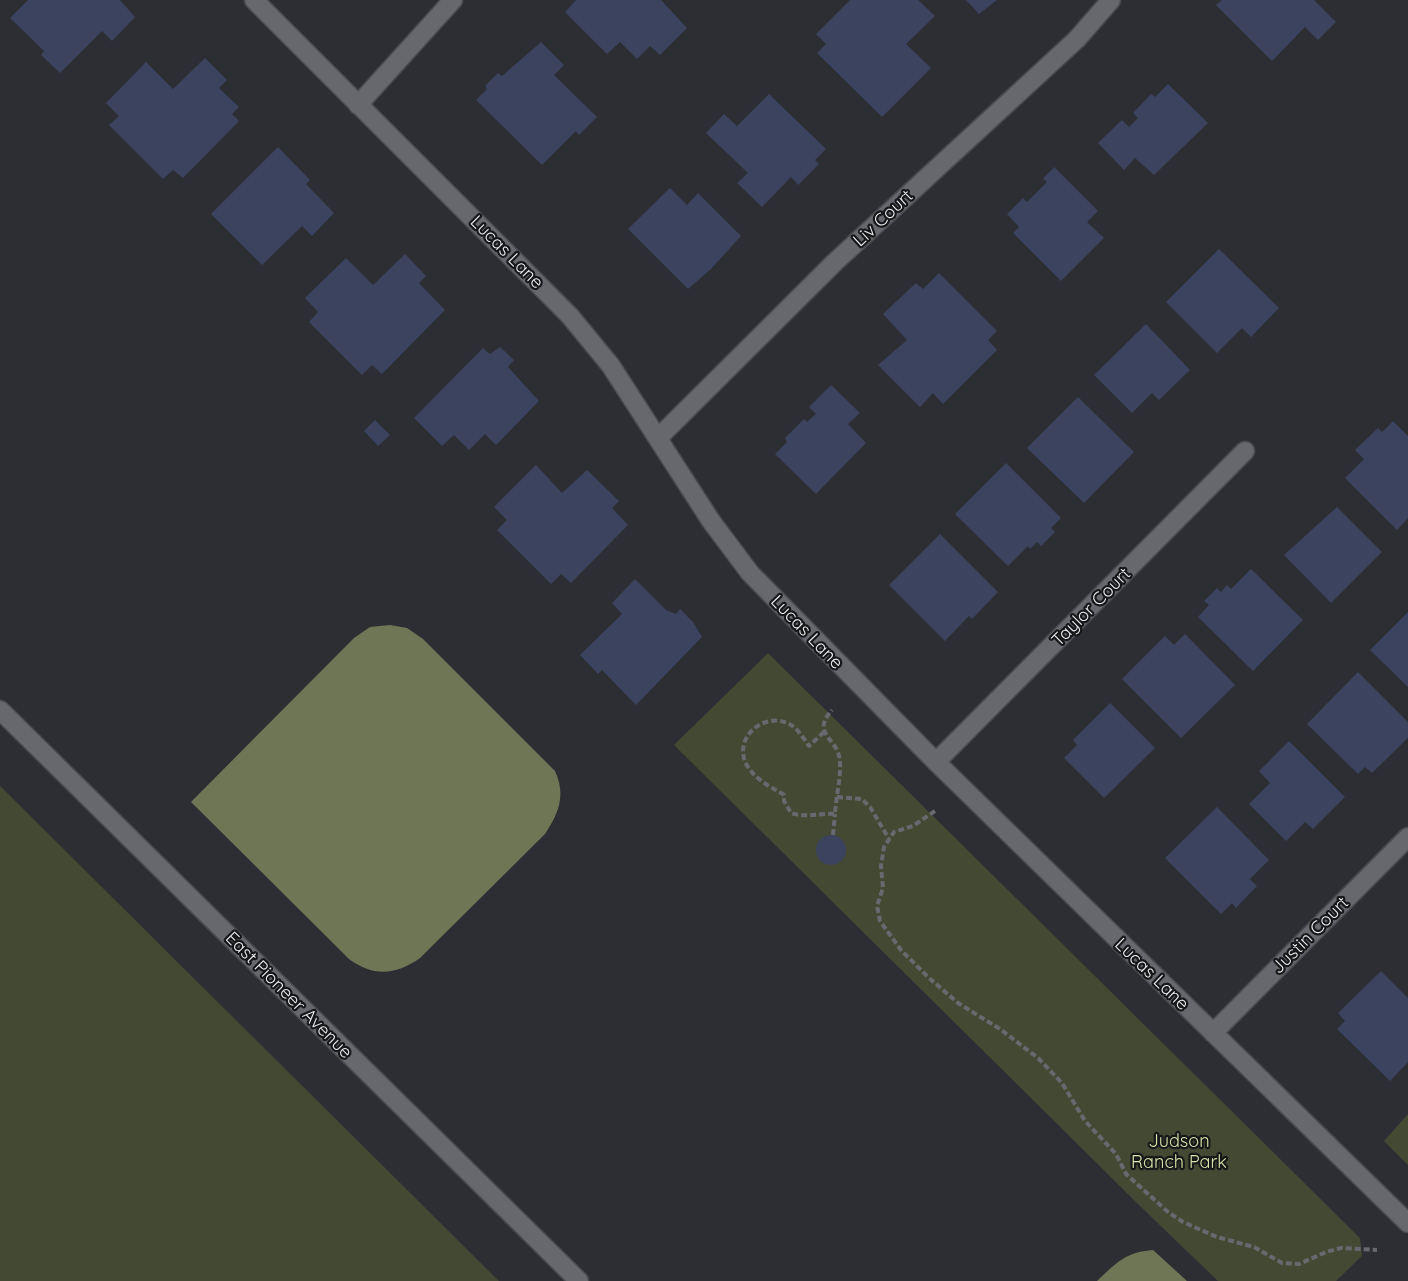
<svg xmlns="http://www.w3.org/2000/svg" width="1408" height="1281" font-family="Quicksand,sans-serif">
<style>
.green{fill:#444933}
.water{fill:#6f7656}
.building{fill:#3b435f}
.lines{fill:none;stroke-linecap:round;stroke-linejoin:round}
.minor-casing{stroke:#484a4e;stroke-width:21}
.path{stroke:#68696e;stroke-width:4;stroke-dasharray:6 3;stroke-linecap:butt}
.minor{stroke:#67686e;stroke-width:18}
.labels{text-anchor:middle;stroke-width:4.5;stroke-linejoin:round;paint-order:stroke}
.street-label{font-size:18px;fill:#ebecef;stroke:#161719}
.park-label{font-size:18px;fill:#d6e2a7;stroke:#161719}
</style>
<rect width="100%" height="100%" fill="#2d2e33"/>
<path class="green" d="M768,653L1360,1238L1362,1256L1336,1281H1218L1141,1207L674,745Z
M0,786L499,1281H0Z
M1408,1114V1165L1384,1141Z"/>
<path class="water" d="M390,625L407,628L423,639L555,771C566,795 559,813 545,834L420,958C396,975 373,977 349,959L191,802L354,638L370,627Z
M1153,1250L1187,1281H1097C1116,1263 1126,1252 1153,1250Z"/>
<path class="building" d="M28,0H120L135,17L112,41L102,31L60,73L41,55L44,51L10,18Z
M576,0H661L687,28L660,55L650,46L637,59L620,42L607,54L565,12Z
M850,0H918L935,16L906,44L931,68L882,117L817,53L826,44L816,34Z
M966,0H997L979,14Z
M1222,0H1314L1336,22L1318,40L1305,27L1272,61L1216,5Z
M541,42L564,65L554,75L597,117L579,135L576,131L542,165L476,100L487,89L485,86L498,73L502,76Z
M205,58L227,80L219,88L239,107L232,114L239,121L183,178L173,170L163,179L109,125L119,116L106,103L146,62L173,89Z
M1168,84L1208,123L1154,175L1135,158L1124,170L1098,143L1122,120L1129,127L1138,118L1133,113L1151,94L1155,97Z
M769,94L826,149L815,160L819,164L798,185L791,177L762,207L737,183L748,173L706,133L724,114L737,126Z
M278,147L310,180L306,184L334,213L312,236L302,226L262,265L211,214Z
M1054,167L1098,211L1087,222L1104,238L1061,281L1013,233L1019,227L1007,214L1023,198L1027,202L1047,182L1043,179Z
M670,188L687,205L698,193L741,236L711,269L688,289L628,229Z
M1219,249L1279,308L1251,337L1242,328L1217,353L1166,302Z
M405,254L426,276L419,283L445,310L382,374L372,365L362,375L309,322L318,312L305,298L346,258L373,285Z
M939,273L997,331L988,340L997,350L943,404L933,393L920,407L878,365L907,340L883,314L916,283L923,289Z
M1146,324L1190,370L1159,400L1152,393L1132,413L1094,375Z
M500,347L514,360L508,367L539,401L496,445L485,434L469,450L454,435L442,446L414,418L483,348L490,354Z
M831,385L860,413L848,424L866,443L816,494L775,454L787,442L785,438L804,419L807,422L816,414L809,407Z
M1078,397L1134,452L1084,503L1027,448Z
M375,420L390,435L378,446L364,431Z
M1393,421L1408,436V518L1397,530L1345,478L1364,459L1355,450L1378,428L1382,432Z
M1006,463L1061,518L1051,528L1055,532L1041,546L1037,542L1030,549L1028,546L1008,566L955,514Z
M536,465L562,493L587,470L619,501L612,508L628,525L571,583L561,574L551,584L497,530L507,520L494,507Z
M1337,507L1382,552L1331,603L1284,555Z
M940,534L998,592L972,619L969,616L945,641L889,585Z
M1251,569L1303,620L1253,671L1198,617L1209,605L1204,601L1217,588L1221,592L1227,585L1231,589Z
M635,579L666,610L676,614L680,609L693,622L702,637L636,705L602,670L598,674L580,655L622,614L612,603Z
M1408,612V687L1370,650Z
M1185,634L1235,685L1181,738L1122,679L1165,636L1174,645Z
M1358,672L1408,722V738L1372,773L1365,767L1358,774L1307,724Z
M1110,703L1155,748L1104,798L1064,758L1077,745L1073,740Z
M1289,741L1345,797L1313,829L1305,822L1286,841L1249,804L1270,783L1259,771Z
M1217,807L1269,860L1250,879L1257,886L1236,908L1232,903L1221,914L1165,858Z
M816 850a15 15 0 1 1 30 0a15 15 0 1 1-30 0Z
M1381,971L1408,998V1062L1390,1081L1337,1029L1345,1021L1338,1013Z"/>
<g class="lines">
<g class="minor-casing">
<path id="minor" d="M254,0L570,316L611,366L711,521L750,573L936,762L1408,1223
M358,105L453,0
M658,438L835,262L1077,39L1111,0
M0,710L579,1281
M936,762L1245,451
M1213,1033L1408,837"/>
</g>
<path class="path" d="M824,732L809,746C804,739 798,729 791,725C764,709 730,740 748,767C756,780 771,787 784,795V801L791,813C805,818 820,813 835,814C836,797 841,778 840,761C838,737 810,735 832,710
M837,797L862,799L870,807L889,839
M935,811L913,826L894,832L884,847L881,866L883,888L877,906L880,921L901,950L928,977L958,1003L1000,1029L1038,1058L1062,1083L1085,1121L1116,1154L1126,1174L1168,1212L1183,1222L1217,1237L1254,1247L1282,1263L1299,1264L1326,1252L1341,1248L1377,1250
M833,835L835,814"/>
<use href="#minor" class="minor"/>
</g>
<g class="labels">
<g class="street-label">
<text transform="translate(883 218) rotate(-43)" y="6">Liv Court</text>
<text transform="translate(507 252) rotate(45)" y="6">Lucas Lane</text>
<text transform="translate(1091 607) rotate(-45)" y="6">Taylor Court</text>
<text transform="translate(807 632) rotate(46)" y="6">Lucas Lane</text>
<text transform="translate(1310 935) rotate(-45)" y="6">Justin Court</text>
<text transform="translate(1152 974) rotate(44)" y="6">Lucas Lane</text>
<text transform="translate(289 995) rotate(45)" y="6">East Pioneer Avenue</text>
</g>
<g class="park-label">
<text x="1179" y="1147">Judson<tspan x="1179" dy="21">Ranch Park</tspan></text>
</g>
</g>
</svg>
